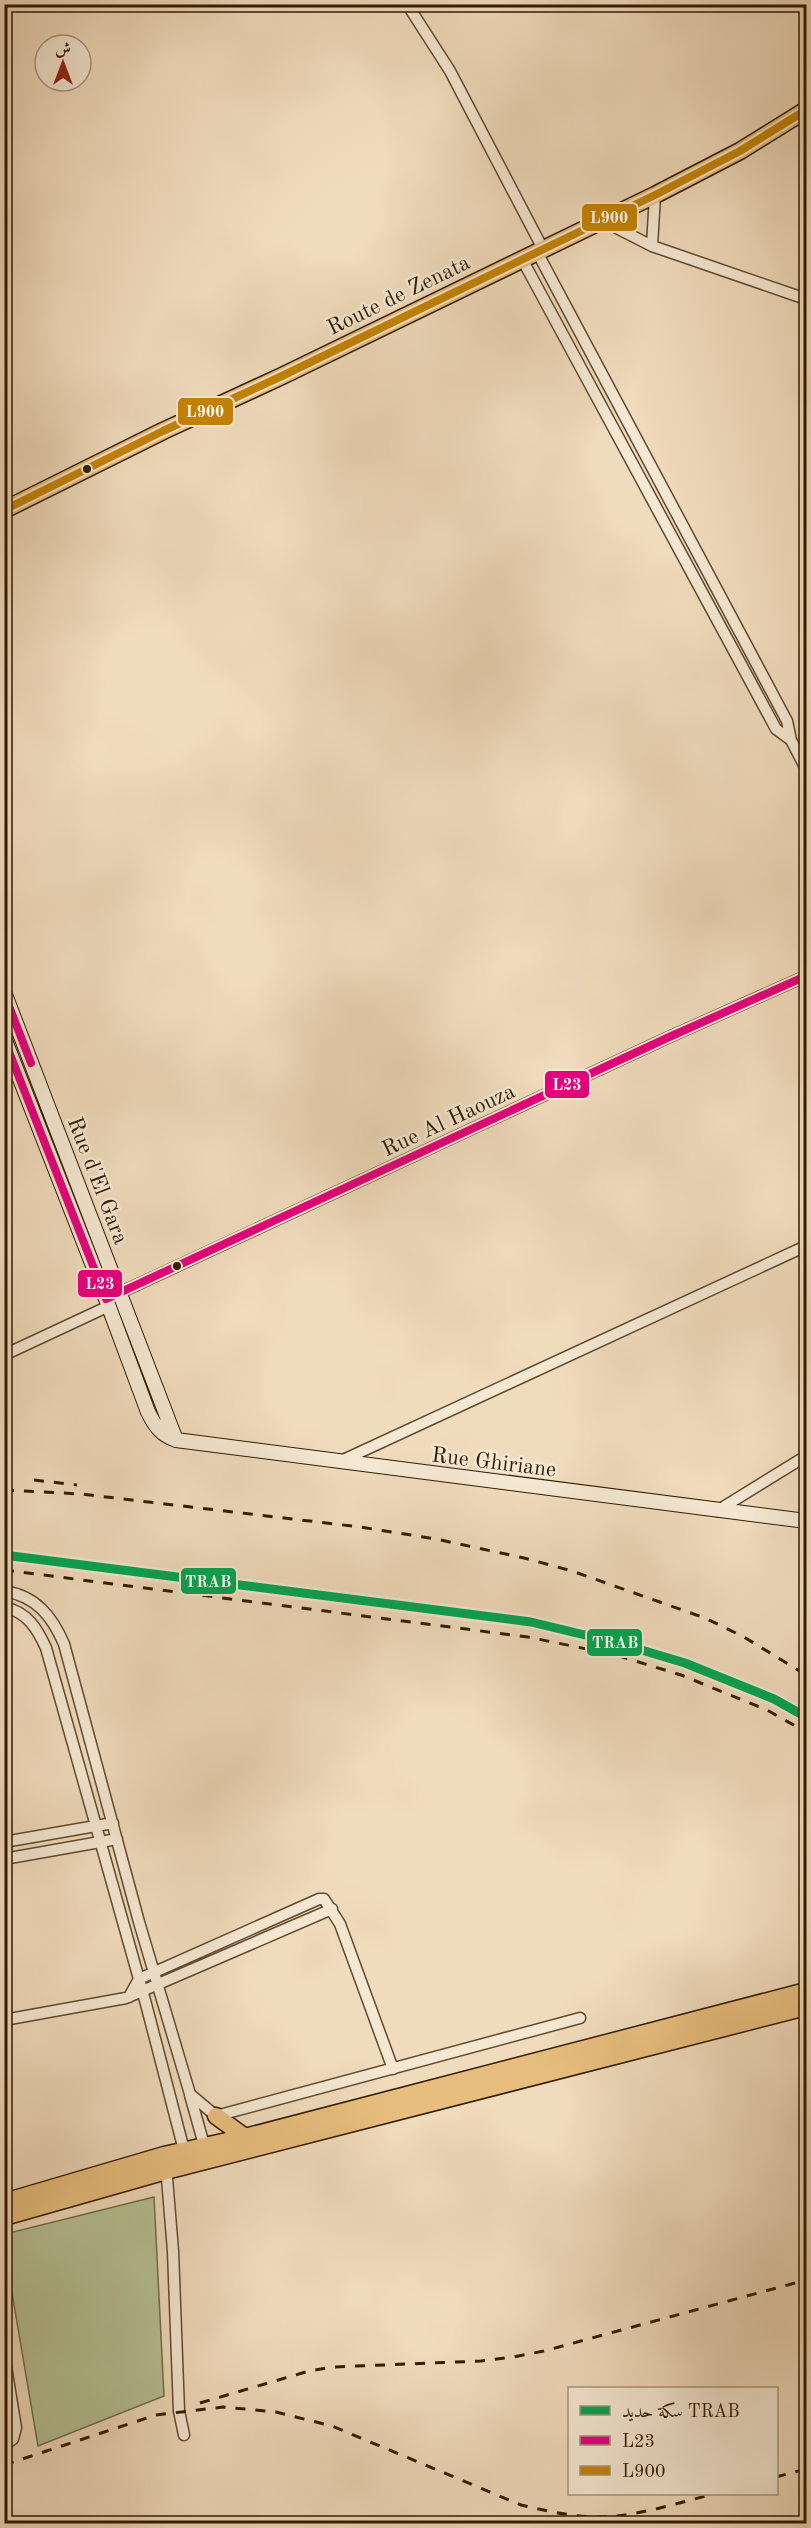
<svg xmlns="http://www.w3.org/2000/svg" width="811" height="2528" font-family="'Old Standard TT',Amiri,serif">
<style>
.green{fill:#b5c194;stroke:#726e4a;stroke-width:1.5}
.lines{fill:none;stroke-linecap:round;stroke-linejoin:round}
.street-casing{stroke:#604b2f;stroke-width:13}
.secondary-casing{stroke:#301b00;stroke-width:16}
.primary-casing{stroke:#301b00;stroke-width:19}
.street{stroke:#f5e8d3;stroke-width:10}
.secondary{stroke:#f5e8d3;stroke-width:14}
.primary{stroke:#e8be7e;stroke-width:16}
.rail{stroke:#301b00;stroke-width:3;stroke-dasharray:10 10;stroke-linecap:butt}
.bus-1-casing{stroke:#f5e8d3;stroke-width:12}
.bus-2-casing{stroke:#f5e8d3;stroke-width:12}
.bus-1{stroke:#e5007d;stroke-width:8}
.bus-2{stroke:#c58300;stroke-width:8}
.rail-1-casing{stroke:#f5e8d3;stroke-width:14}
.rail-1{stroke:#00a651;stroke-width:9}
.bus-dot{fill:#301b00;stroke:#f5e8d3;stroke-width:2}
.labels{text-anchor:middle;stroke-width:5;stroke-linejoin:round;paint-order:stroke}
.street-label{font-size:22px;fill:#301b00;stroke:#f5e8d3}
.line-badge{stroke:#f5e8d3;stroke-width:2}
.badge-label{font-size:16px;text-anchor:middle;font-weight:bold;fill:#fff}
</style>
<rect width="100%" height="100%" fill="#f0dbbc"/>
<filter id="stains"><feTurbulence type="fractalNoise" baseFrequency=".00333" numOctaves="4"/><feColorMatrix values="0 0 0 0 .2 0 0 0 0 .09 0 0 0 0 .02 0 0 0 .5 -.17"/></filter>
<radialGradient id="worn" r=".72"><stop offset=".6" stop-color="#630" stop-opacity="0"/><stop offset="1" stop-color="#630" stop-opacity=".3"/></radialGradient>
<path class="green" d="M154,2197L164,2396L38,2446L5,2252V2234Z"/>
<g class="lines">
<g class="street-casing">
<path id="street" d="M407,4L450,71L543,249
M603,221L652,246L806,299
M652,246L655,195
M537,252L787,721L791,740L806,769
M522,259L776,729L791,740
M115,1295L667,1038L806,976
M4,1355L109,1306
M341,1461L806,1246
M717,1511L806,1456
M4,1591C36,1596 52,1616 64,1644L139,1922L190,2094L216,2116L580,2018
M4,1607C27,1612 37,1628 46,1648L146,2004L185,2154
M4,1842L113,1823
M4,1859L117,1839
M129,1997L139,1979L319,1899H324L340,1924L393,2069
M4,2020L126,1998L332,1909
M190,2095L206,2152
M166,2166L173,2251L179,2411L184,2435
M4,2354L16,2428L13,2439L4,2445"/>
</g>
<g class="secondary-casing">
<path id="secondary" d="M4,992L176,1440
M4,1038L106,1299L148,1412C155,1426 161,1435 176,1440L806,1521"/>
</g>
<g class="primary-casing">
<path id="primary" d="M4,510L163,431L282,376L655,195L740,151L806,110
M216,2116L245,2137
M4,2202L164,2155L245,2137L806,1991
M4,2217L166,2171L806,2007"/>
</g>
<use href="#street" class="street"/>
<use href="#secondary" class="secondary"/>
<use href="#primary" class="primary"/>
<path class="rail" d="M34,1480L77,1485
M4,1490L81,1494L360,1527L436,1539L524,1558L572,1571L705,1618L744,1637L806,1675
M4,1570L528,1637L616,1655L681,1675L767,1710L806,1732
M200,2403L309,2371L333,2367L481,2361L513,2357L544,2351L806,2280
M4,2465L156,2415L223,2407L276,2412L332,2426L521,2505C547,2511 573,2517 600,2517C639,2516 677,2503 714,2494
M776,2477L806,2469"/>
<g class="bus-1-casing">
<path id="bus-1" d="M4,993L31,1063
M4,1039L106,1299L667,1038L806,976"/>
</g>
<g class="bus-2-casing">
<path id="bus-2" d="M4,510L163,431L282,376L655,195L740,151L806,110"/>
</g>
<use href="#bus-1" class="bus-1"/>
<use href="#bus-2" class="bus-2"/>
<g class="rail-1-casing">
<path id="rail-1" d="M4,1555L531,1622L618,1643L685,1663L774,1699L806,1717"/>
</g>
<use href="#rail-1" class="rail-1"/>
</g>
<g class="bus-dot">
<circle cx="87" cy="469" r="5"/>
<circle cx="177" cy="1266" r="5"/>
</g>
<g class="labels">
<g class="street-label">
<text transform="translate(398 294) rotate(-26)" y="8">Route de Zenata</text>
<text transform="translate(448 1119) rotate(-25)" y="8">Rue Al Haouza</text>
<text transform="translate(99 1180) rotate(69)" y="8">Rue d'El Gara</text>
<text transform="translate(494 1461) rotate(7)" y="8">Rue Ghiriane</text>
</g>
</g>
<g class="line-badge">
<rect x="581" y="203" width="57" height="29" rx="6" fill="#c58300"/>
<rect x="177" y="397" width="57" height="29" rx="6" fill="#c58300"/>
<rect x="544" y="1070" width="46" height="29" rx="6" fill="#e5007d"/>
<rect x="77" y="1269" width="46" height="29" rx="6" fill="#e5007d"/>
<rect x="180" y="1567" width="57" height="28" rx="6" fill="#00a651"/>
<rect x="586" y="1628" width="57" height="29" rx="6" fill="#00a651"/>
</g>
<g class="badge-label">
<text x="609" y="223">L900</text>
<text x="205" y="417">L900</text>
<text x="567" y="1090">L23</text>
<text x="100" y="1289">L23</text>
<text x="208" y="1587">TRAB</text>
<text x="615" y="1648">TRAB</text>
</g>
<rect width="811" height="2528" fill="none" stroke="#f0dbbc" stroke-width="24"/>
<rect x="6" y="6" width="799" height="2516" fill="none" stroke="#301b00" stroke-width="3"/>
<rect x="12" y="12" width="787" height="2504" fill="none" stroke="#301b00" stroke-width="1.5"/>
<rect x="568" y="2387" width="210" height="108" fill="#f5e8d3" stroke="#a6967f" stroke-width="1.5"/>
<rect x="580" y="2406" width="30" height="9" fill="#00a651" stroke="#a6967f" stroke-width="1.5"/>
<text x="622" y="2417" font-size="18" fill="#301b00">سكة حديد TRAB</text>
<rect x="580" y="2436" width="30" height="9" fill="#e5007d" stroke="#a6967f" stroke-width="1.5"/>
<text x="622" y="2447" font-size="18" fill="#301b00">L23</text>
<rect x="580" y="2466" width="30" height="9" fill="#c58300" stroke="#a6967f" stroke-width="1.5"/>
<text x="622" y="2477" font-size="18" fill="#301b00">L900</text>
<g transform="translate(63 63)"><circle r="28" fill="#f5e8d3" stroke="#a6967f" stroke-width="1.5"/>
<path d="M0-4.5L10 22L0 15L-10 22Z" fill="#8f2418"/>
<text y="-9" font-size="16" font-weight="bold" text-anchor="middle" fill="#301b00">ش</text>
</g>
<rect width="100%" height="100%" filter="url(#stains)"/>
<rect width="100%" height="100%" fill="url(#worn)"/>
</svg>
